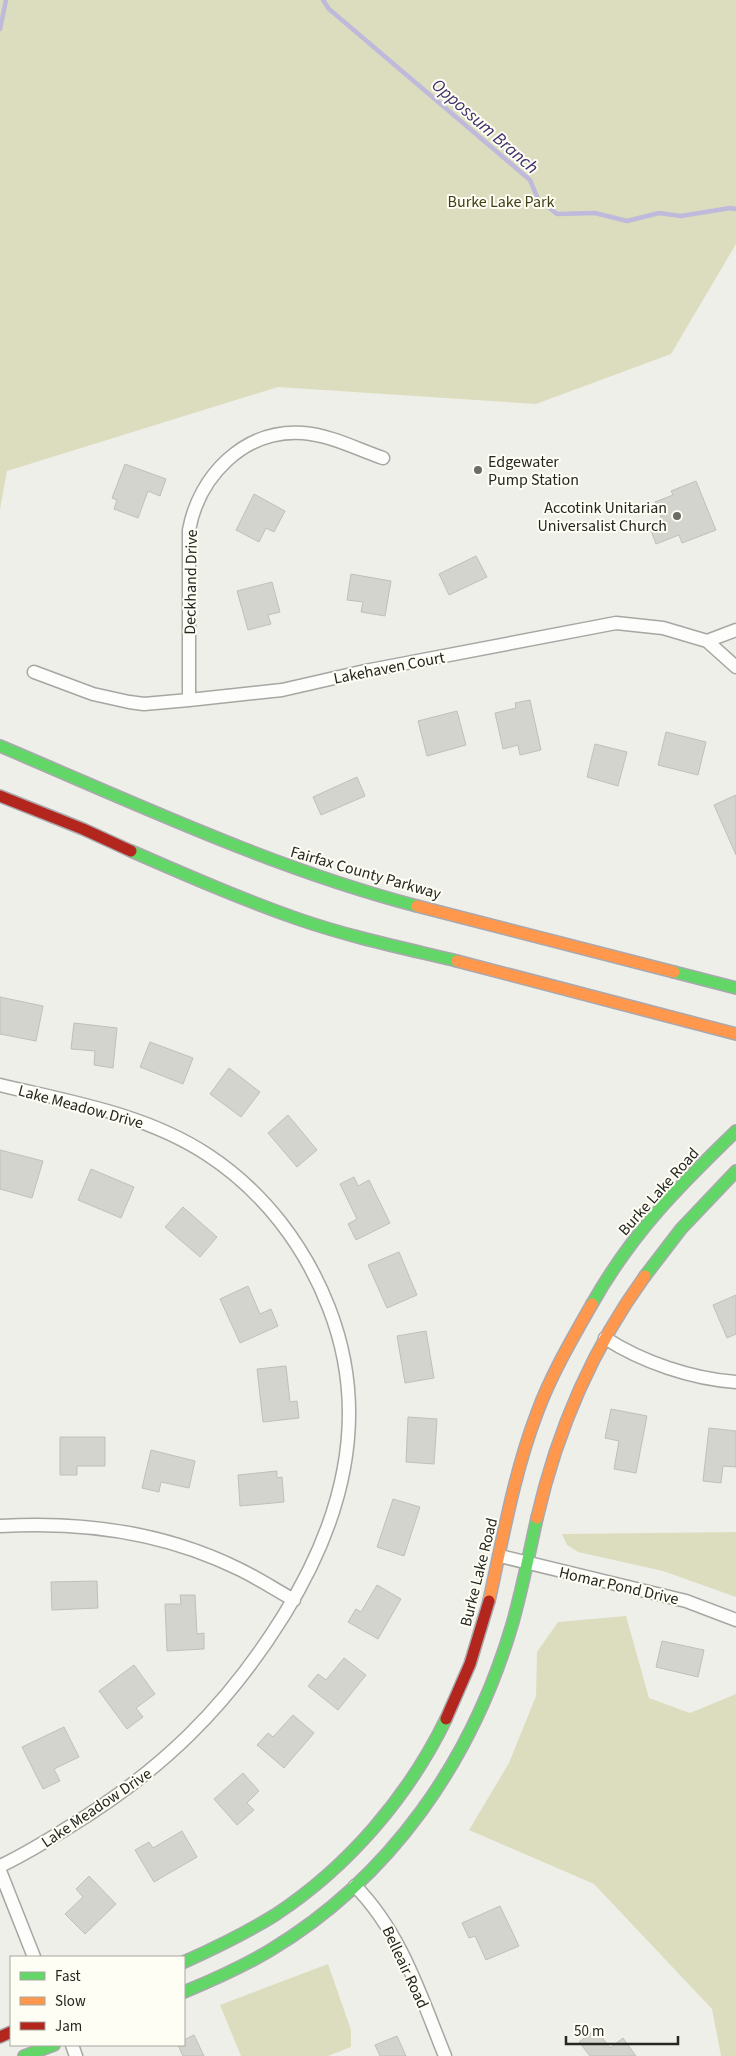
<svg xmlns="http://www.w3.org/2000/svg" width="736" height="2056" font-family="'Source Sans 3',sans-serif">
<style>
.green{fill:#dcddbe}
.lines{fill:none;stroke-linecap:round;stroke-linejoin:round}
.stream{stroke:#bfb9db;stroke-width:4.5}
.building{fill:#d4d4cf;stroke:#c0c0bb}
.street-casing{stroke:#a6a7a2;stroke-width:15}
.fast-casing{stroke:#aaa8af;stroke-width:14}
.slow-casing{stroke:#aaa8af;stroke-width:14}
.jam-casing{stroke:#aaa8af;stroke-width:14}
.street{stroke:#fdfdfc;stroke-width:12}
.fast{stroke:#63d668;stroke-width:11}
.slow{stroke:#ff974d;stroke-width:11}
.jam{stroke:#b3261e;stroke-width:11}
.poi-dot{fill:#6c6c67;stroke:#fefef4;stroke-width:2}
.labels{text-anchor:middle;stroke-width:4;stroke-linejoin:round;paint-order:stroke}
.park-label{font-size:16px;fill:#3f3f14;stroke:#fefef4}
.poi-label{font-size:16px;fill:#252521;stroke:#fefef4;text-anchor:start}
.street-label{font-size:16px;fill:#252521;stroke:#fefef4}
.water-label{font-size:18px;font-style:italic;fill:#402f6d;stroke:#fefef4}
</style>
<rect width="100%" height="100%" fill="#efefe9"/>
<path class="green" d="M0,0H736V244L671,354L536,404L278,387L7,471L0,509Z
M736,1532V1597L663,1571L578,1552L567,1545L562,1534Z
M626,1616L649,1698L690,1713L736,1694V2056H721L712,2009L594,1884L469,1830L509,1763L536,1696L537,1652L558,1622Z
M328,1964L351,2030V2047L328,2056H241L220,2005Z"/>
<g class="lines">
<path class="stream" d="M323,0L329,9L530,180L538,199L557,214L595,213L627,221L659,213L681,216L730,208L736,209
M0,29L6,0"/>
</g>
<path class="building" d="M125,464L166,479L160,496L148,491L138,518L114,509L117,500L112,498Z
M696,481L716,530L682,543L679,535L656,544L649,525L662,520L655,502L673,495L671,491Z
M254,494L285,511L274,532L266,528L259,542L236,530Z
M476,556L487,577L449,595L439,574Z
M351,574L391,581L385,616L361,612L363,602L347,600Z
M272,582L280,612L268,615L271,624L248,630L237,591Z
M530,700L541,750L520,755L518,745L503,749L495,713L516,708L515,703Z
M457,711L466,745L427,756L418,721Z
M666,732L706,742L698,775L658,765Z
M595,744L627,752L618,786L587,777Z
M357,777L365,796L321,815L313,797Z
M736,795V855L714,805Z
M0,997L43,1006L36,1041L0,1034Z
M74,1023L117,1028L113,1068L94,1065L95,1051L71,1049Z
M150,1042L193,1058L183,1084L140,1067Z
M229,1068L260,1092L241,1117L210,1094Z
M288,1115L317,1150L297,1167L268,1133Z
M0,1150L43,1161L32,1198L0,1189Z
M91,1169L134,1187L121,1218L78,1200Z
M354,1177L358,1186L369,1180L390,1223L356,1240L348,1224L357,1219L340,1184Z
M183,1207L217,1237L200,1257L165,1227Z
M399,1252L417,1295L387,1308L368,1265Z
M248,1286L260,1314L271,1309L278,1326L240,1343L220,1299Z
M736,1295V1334L727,1338L713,1305Z
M426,1331L434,1378L405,1383L397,1336Z
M286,1366L290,1402L297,1401L299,1418L263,1422L257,1369Z
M611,1409L647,1416L636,1473L614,1469L619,1441L605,1438Z
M408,1417L437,1419L434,1464L406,1462Z
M709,1428L736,1431V1467L723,1466L721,1483L703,1481Z
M60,1437H105V1466H77V1475H60Z
M151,1450L195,1461L189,1488L161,1482L159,1492L142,1488Z
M277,1471V1478L282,1477L284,1502L240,1506L238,1475Z
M393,1499L420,1507L404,1556L377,1547Z
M97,1581L98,1608L52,1610L51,1582Z
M377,1585L401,1599L378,1639L348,1622L356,1609L361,1612Z
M180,1595H195L197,1634L204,1633V1649L167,1651L165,1604H181Z
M662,1641L704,1650L698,1677L656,1667Z
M344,1658L366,1675L338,1710L308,1686L318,1674L326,1680Z
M134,1665L155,1694L136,1708L143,1717L127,1729L99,1691Z
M293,1715L314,1733L284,1768L257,1745L268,1733L273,1737Z
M64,1727L79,1757L54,1769L60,1781L43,1789L22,1747Z
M243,1773L259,1791L247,1803L254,1810L237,1825L214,1799Z
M182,1831L197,1857L154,1882L135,1850L149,1842L153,1848Z
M89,1876L116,1904L85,1934L65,1914L83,1897L76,1889Z
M500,1906L519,1946L486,1960L475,1936L469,1938L462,1923Z
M596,2029L610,2048L623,2038L636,2056H590L579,2042Z
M194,2035L204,2056H183L178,2045H184V2040Z
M397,2036L406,2056H380L375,2045Z"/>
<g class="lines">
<g class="street-casing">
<path id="street" d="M707,641L736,630
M34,672L93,694L129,702L144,704L189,700L282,690L365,671L616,623L663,628L707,641L736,667
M189,700V530C199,476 244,429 303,433C330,435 357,449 383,458
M0,1085C71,1102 146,1114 208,1155C264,1192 305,1246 329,1308C371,1416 343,1520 284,1615C227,1707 161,1771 69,1827C46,1841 24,1855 0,1866
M605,1338C642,1362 692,1379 736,1382
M0,1526C83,1521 165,1532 241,1570C259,1579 276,1590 294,1600
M500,1556L686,1601L736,1620
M0,1871L34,1957
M355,1886C401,1932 421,1997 445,2056
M72,2045L76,2056"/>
</g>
<g class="fast-casing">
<path id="fast" d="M0,746C137,804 272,868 417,906
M131,851C186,875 241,899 298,919C350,937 403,948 457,961
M674,972L736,988
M645,1276L681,1229L736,1171
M592,1304C632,1233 678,1187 736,1131
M184,1962C215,1948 246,1933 275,1915C348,1867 408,1797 446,1719
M184,1992C213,1980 242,1967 269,1951C391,1878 472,1760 512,1625C522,1590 529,1554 537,1518
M24,2056L54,2045"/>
</g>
<g class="slow-casing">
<path id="slow" d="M417,906L674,972
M457,961L736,1034
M537,1518C557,1431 592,1349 645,1276
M489,1601C503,1538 514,1473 537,1413C551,1375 572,1339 592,1304"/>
</g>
<g class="jam-casing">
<path id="jam" d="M0,796L83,829L131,851
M446,1719L470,1664L489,1601
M0,2037L11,2032"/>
</g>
<use href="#street" class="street"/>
<use href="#fast" class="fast"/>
<use href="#slow" class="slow"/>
<use href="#jam" class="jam"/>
</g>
<g class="poi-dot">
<circle cx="478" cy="470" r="5"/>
<circle cx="677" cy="516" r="5"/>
</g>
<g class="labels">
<g class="park-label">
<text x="501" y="207">Burke Lake Park</text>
</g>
<g class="poi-label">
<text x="488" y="467">Edgewater<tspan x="488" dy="18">Pump Station</tspan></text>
<text x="667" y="513" text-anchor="end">Accotink Unitarian<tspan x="667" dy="18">Universalist Church</tspan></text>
</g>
<g class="street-label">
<text transform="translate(190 582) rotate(-89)" y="6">Deckhand Drive</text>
<text transform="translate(389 667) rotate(-11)" y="6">Lakehaven Court</text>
<text transform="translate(366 872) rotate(16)" y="6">Fairfax County Parkway</text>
<text transform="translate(81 1106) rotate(15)" y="6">Lake Meadow Drive</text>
<text transform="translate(658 1191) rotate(-48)" y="6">Burke Lake Road</text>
<text transform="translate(478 1572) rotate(-76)" y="6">Burke Lake Road</text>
<text transform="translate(619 1585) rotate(13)" y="6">Homar Pond Drive</text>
<text transform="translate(96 1807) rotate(-34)" y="6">Lake Meadow Drive</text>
<text transform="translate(406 1967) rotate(65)" y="6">Belleair Road</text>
</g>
<g class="water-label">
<text transform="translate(485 126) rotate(41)" y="6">Oppossum Branch</text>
</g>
</g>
<rect x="10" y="1956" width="175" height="90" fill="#fefef4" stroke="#a7a7a0"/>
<rect x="20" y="1972" width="25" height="8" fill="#63d668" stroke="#a7a7a0"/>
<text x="55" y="1981" font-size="15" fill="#252521">Fast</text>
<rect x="20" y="1997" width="25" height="8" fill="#ff974d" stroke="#a7a7a0"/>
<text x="55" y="2006" font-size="15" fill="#252521">Slow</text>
<rect x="20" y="2022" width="25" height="8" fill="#b3261e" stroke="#a7a7a0"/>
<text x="55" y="2031" font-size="15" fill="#252521">Jam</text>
<path d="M566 2036v8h112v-8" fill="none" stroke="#252521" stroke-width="2.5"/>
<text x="574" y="2036" font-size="15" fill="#252521" stroke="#fefef4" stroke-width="4" paint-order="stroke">50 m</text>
</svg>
